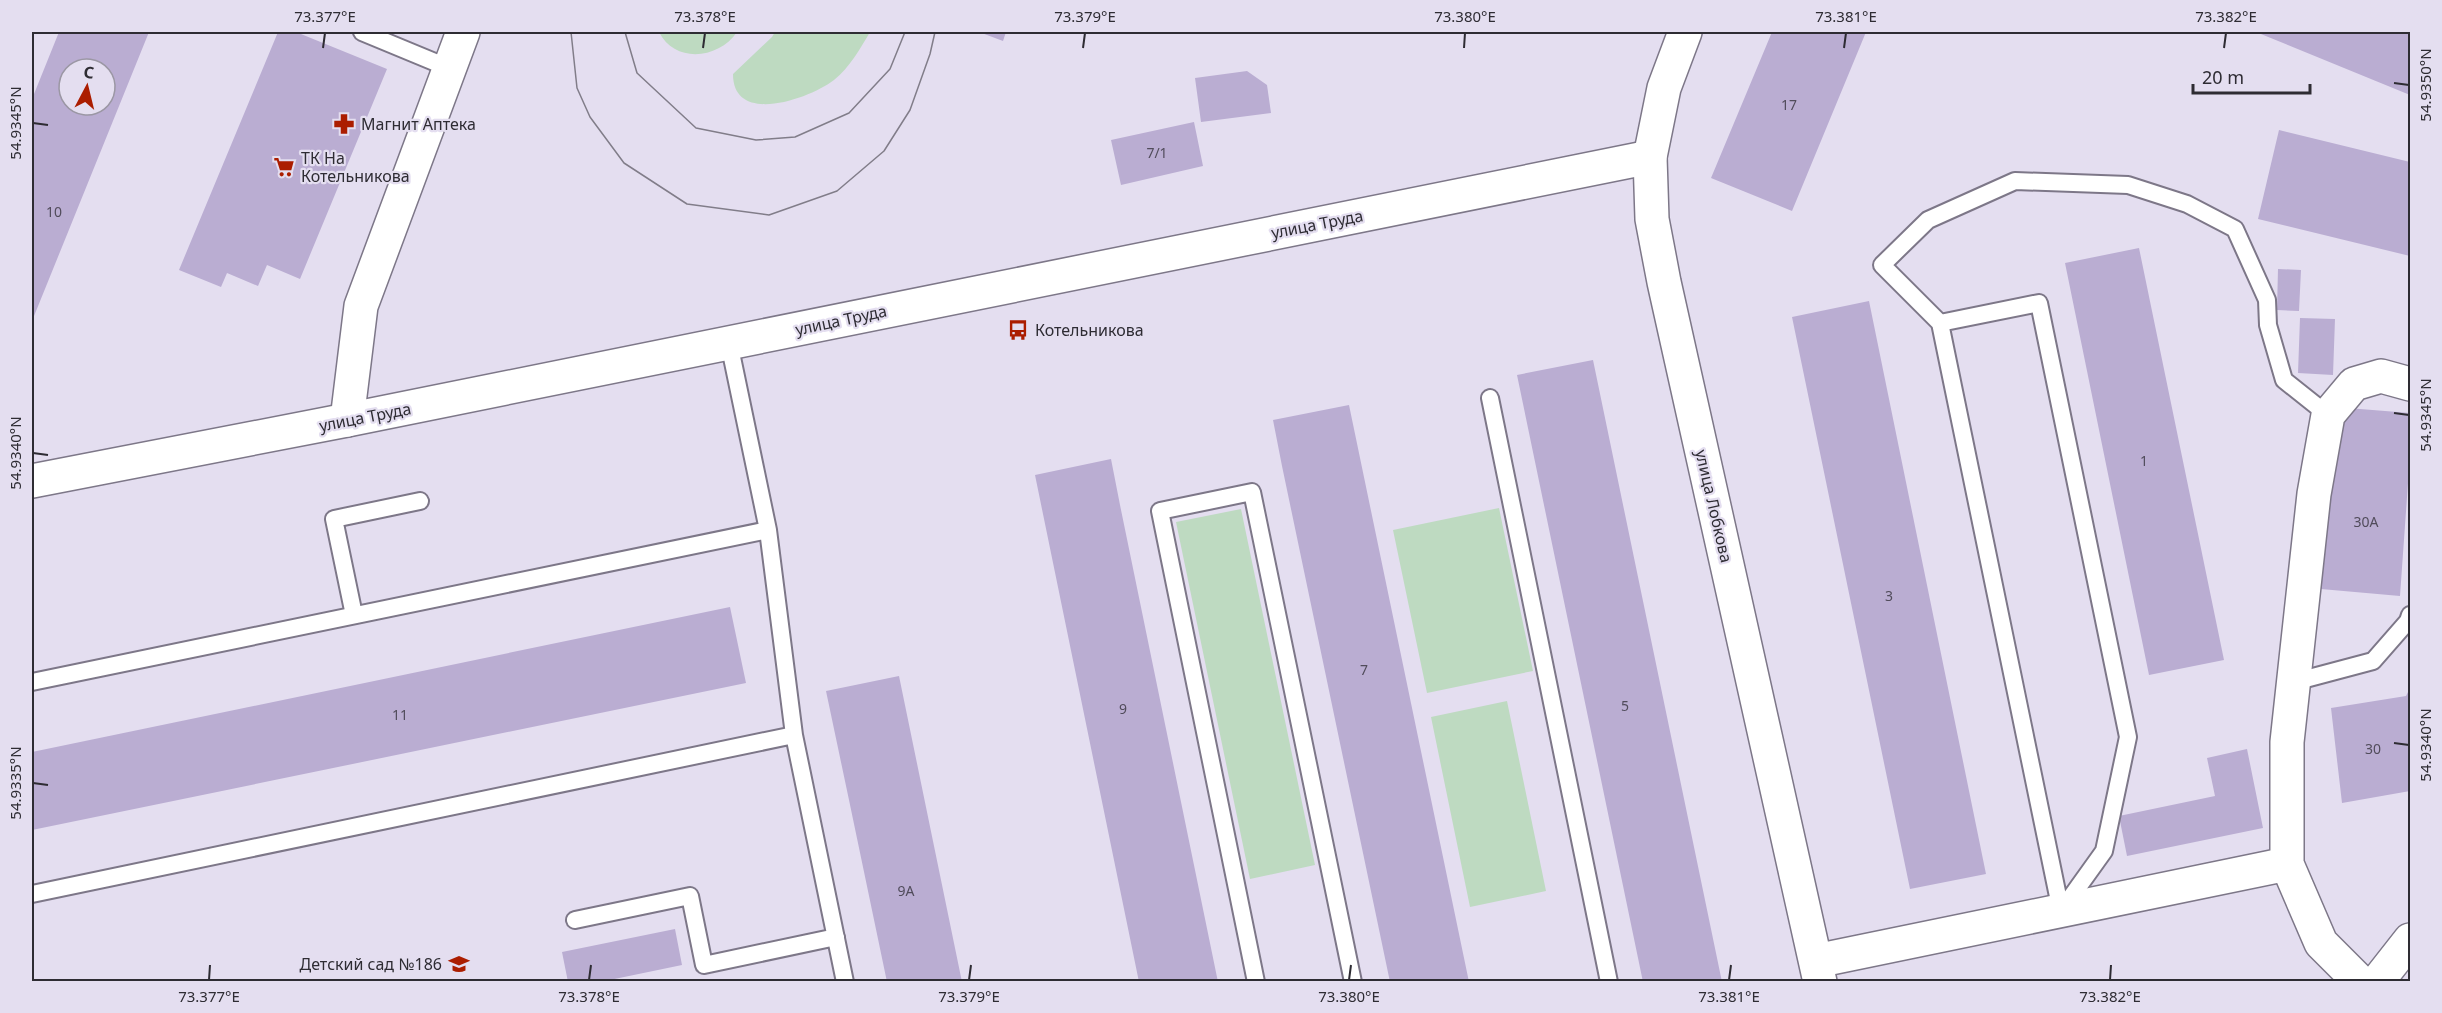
<svg xmlns="http://www.w3.org/2000/svg" width="2442" height="1013" font-family="'Noto Sans',sans-serif">
<style>
.green{fill:#bedac1}
.building{fill:#baadd2;fill-rule:evenodd}
.lines{fill:none;stroke-linecap:round;stroke-linejoin:round}
.service-casing{stroke:#7d7788;stroke-width:20}
.minor-casing{stroke:#7d7788;stroke-width:36}
.secondary-casing{stroke:#7d7788;stroke-width:36}
.primary-casing{stroke:#7d7788;stroke-width:36}
.service{stroke:#fff;stroke-width:16}
.minor{stroke:#fff;stroke-width:33}
.secondary{stroke:#fff;stroke-width:33}
.primary{stroke:#fff;stroke-width:33}
.tram{stroke:#817d89;stroke-width:1.5}
.ticks{fill:none;stroke:#2e2c33;stroke-width:2}
.labels{text-anchor:middle;stroke-width:4.5;stroke-linejoin:round;paint-order:stroke}
.number-label{font-size:14px;fill:#514c5b}
.poi-label{font-size:16px;fill:#2e2c33;stroke:#e4def0;text-anchor:start}
.street-label{font-size:16px;fill:#2e2c33;stroke:#e4def0}
.neatline{fill:none;stroke:#2e2c33;stroke-width:2}
.ticks-label{font-size:15px;text-anchor:middle;fill:#2e2c33}
</style>
<rect width="100%" height="100%" fill="#e4def0"/>
<path class="green" d="M659,32H737C719,59 675,64 659,32Z
M775,32H870C860,49 850,67 834,80C809,99 733,126 733,74L772,37Z
M1499,508L1533,671L1427,693L1393,530Z
M1241,509L1315,865L1250,879L1176,522Z
M1507,701L1546,891L1470,907L1431,717Z"/>
<path class="building" d="M59,32H149L32,321V99ZM69,69H105V105H69Z
M278,32H296L387,69L300,279L267,265L258,286L227,273L221,287L179,270Z
M979,32H1006L1003,41Z
M1772,32H1866L1792,211L1711,178Z
M2256,32H2410V95Z
M1247,71L1267,85L1271,113L1201,122L1195,78Z
M1194,122L1203,166L1121,185L1111,140Z
M2279,130L2410,162V256L2258,219Z
M2139,248L2224,660L2149,675L2065,263Z
M2278,269L2301,270L2299,311L2277,310Z
M1869,301L1986,874L1910,889L1792,317Z
M2300,318L2335,319L2333,375L2298,373Z
M1593,360L1722,982H1643L1517,375Z
M1349,405L1469,982H1390L1282,466L1273,420Z
M2335,407L2410,413V455L2400,596L2321,589Z
M1111,459L1120,505L1218,982H1139L1035,475Z
M730,607L746,683L32,830V752Z
M899,676L962,982H887L849,800L826,691Z
M2410,688V791L2342,803L2331,708L2406,696Z
M2247,749L2263,828L2127,856L2119,816L2215,796L2207,758Z
M675,929L682,965L600,982H568L562,952Z"/>
<g class="lines">
<g class="service-casing">
<path id="service" d="M362,32L449,68
M2039,303L2128,737L2104,851L2061,911L1940,323Z
M1940,323L1882,265L1928,220L2015,181L2128,185L2187,204L2235,229L2267,300L2268,325L2284,380L2328,415
M729,343L768,530L794,735L845,982
M1490,398L1609,982
M354,615L334,519L420,501
M32,682L768,530
M2294,682L2373,661L2408,621L2410,615
M32,894L794,735
M575,920L690,896L704,965L836,937
M1256,982L1160,511L1252,492L1353,982"/>
</g>
<g class="minor-casing">
<path id="minor" d="M347,420L361,306L463,32
M1816,961L2287,864
M2360,982L2321,943L2287,864V742L2314,494L2328,415L2354,384L2381,376L2410,384
M2377,982L2410,940"/>
</g>
<g class="secondary-casing">
<path id="secondary" d="M32,481L347,420L1650,157"/>
</g>
<g class="primary-casing">
<path id="primary" d="M1685,32L1664,88L1650,157L1652,219L1664,282L1820,982"/>
</g>
<use href="#service" class="service"/>
<use href="#minor" class="minor"/>
<use href="#secondary" class="secondary"/>
<use href="#primary" class="primary"/>
<path class="tram" d="M571,32L577,88L590,117L624,163L687,204L769,215L837,191L884,151L910,110L930,54L935,32
M625,32L637,73L696,128L756,140L795,137L849,113L890,69L905,32"/>
</g>
<path class="ticks" d="M323,48L325,33M703,48L705,33M1083,48L1085,33M1464,48L1465,33M1844,48L1846,33M2224,48L2226,33M2394,83L2409,85M33,123L48,125M2394,413L2409,415M33,453L48,455M2394,743L2409,745M33,783L48,785M209,980L210,965M589,980L591,965M969,980L971,965M1349,980L1351,965M1729,980L1731,965M2110,980L2111,965"/>
<defs>
<g id="pharmacy-bare" transform="scale(1.62)"><path d="M-2-6h4v4h4v4h-4v4h-4v-4h-4v-4h4Z" fill="#ab1d00" stroke="#e4def0" stroke-width="2.5" paint-order="stroke"/></g>
<g id="supermarket-bare" transform="scale(1.62)"><path d="M-6-5.5h2.5l.6 2H6L4.5 2H-2.5L-4.4-4H-6ZM-1.5 3.2a1.3 1.3 0 1 0 .1 0ZM3 3.2a1.3 1.3 0 1 0 .1 0Z" fill="#ab1d00" stroke="#e4def0" stroke-width="2.5" paint-order="stroke"/></g>
<g id="bus-bare" transform="scale(1.62)"><path d="M-5-6H5V4H4V6H2V4H-2V6H-4V4H-5ZM-3.5-4V0h7V-4ZM-3.5 1.2v1.5H-2V1.2ZM2 1.2v1.5H3.5V1.2Z" fill="#ab1d00" stroke="#e4def0" stroke-width="2.5" paint-order="stroke"/></g>
<g id="school-bare" transform="scale(1.62)"><path d="M0-5L7-2L0 1L-7-2ZM-4 1L0 2.5L4 1V4Q0 6-4 4Z" fill="#ab1d00" stroke="#e4def0" stroke-width="2.5" paint-order="stroke"/></g>
</defs>
<g fill-rule="evenodd">
<use href="#pharmacy-bare" x="344" y="124"/>
<use href="#supermarket-bare" x="284" y="167"/>
<use href="#bus-bare" x="1018" y="330"/>
<use href="#school-bare" x="459" y="964"/>
</g>
<g class="labels">
<g class="number-label">
<text x="1789" y="110">17</text>
<text x="1157" y="158">7/1</text>
<text x="54" y="217">10</text>
<text x="2144" y="466">1</text>
<text x="2366" y="527">30А</text>
<text x="1889" y="601">3</text>
<text x="1364" y="675">7</text>
<text x="1625" y="711">5</text>
<text x="1123" y="714">9</text>
<text x="400" y="720">11</text>
<text x="2373" y="754">30</text>
<text x="906" y="896">9А</text>
</g>
<g class="poi-label">
<text x="361" y="130">Магнит Аптека</text>
<text x="301" y="164">ТК На<tspan x="301" dy="18">Котельникова</tspan></text>
<text x="1035" y="336">Котельникова</text>
<text x="442" y="970" text-anchor="end">Детский сад №186</text>
</g>
<g class="street-label">
<text transform="translate(1317 224) rotate(-11)" y="6">улица Труда</text>
<text transform="translate(841 320) rotate(-12)" y="6">улица Труда</text>
<text transform="translate(365 417) rotate(-11)" y="6">улица Труда</text>
<text transform="translate(1714 506) rotate(77)" y="6">улица Лобкова</text>
</g>
</g>
<rect width="2442" height="1013" fill="none" stroke="#e4def0" stroke-width="66"/>
<g transform="translate(87 87) rotate(7)"><circle r="28" fill="#e4def0" stroke="#9b97a4" stroke-width="1.5"/>
<path d="M0-4.5L10 22L0 15L-10 22Z" fill="#ab1d00"/>
<text y="-9" font-size="16" font-weight="bold" text-anchor="middle" fill="#2e2c33">С</text>
</g>
<path d="M2193 84v9h117v-9" fill="none" stroke="#2e2c33" stroke-width="3"/>
<text x="2202" y="84" font-size="18" fill="#2e2c33" stroke="#e4def0" stroke-width="4.5" paint-order="stroke">20 m</text>
<rect x="33" y="33" width="2376" height="947" class="neatline"/>
<g class="ticks-label">
<text x="325" y="22">73.377°E</text>
<text x="705" y="22">73.378°E</text>
<text x="1085" y="22">73.379°E</text>
<text x="1465" y="22">73.380°E</text>
<text x="1846" y="22">73.381°E</text>
<text x="2226" y="22">73.382°E</text>
<text transform="translate(2426 85) rotate(-90)" y="5">54.9350°N</text>
<text transform="translate(16 123) rotate(-90)" y="5">54.9345°N</text>
<text transform="translate(2426 415) rotate(-90)" y="5">54.9345°N</text>
<text transform="translate(16 453) rotate(-90)" y="5">54.9340°N</text>
<text transform="translate(2426 745) rotate(-90)" y="5">54.9340°N</text>
<text transform="translate(16 783) rotate(-90)" y="5">54.9335°N</text>
<text x="209" y="1002">73.377°E</text>
<text x="589" y="1002">73.378°E</text>
<text x="969" y="1002">73.379°E</text>
<text x="1349" y="1002">73.380°E</text>
<text x="1729" y="1002">73.381°E</text>
<text x="2110" y="1002">73.382°E</text>
</g>
</svg>
